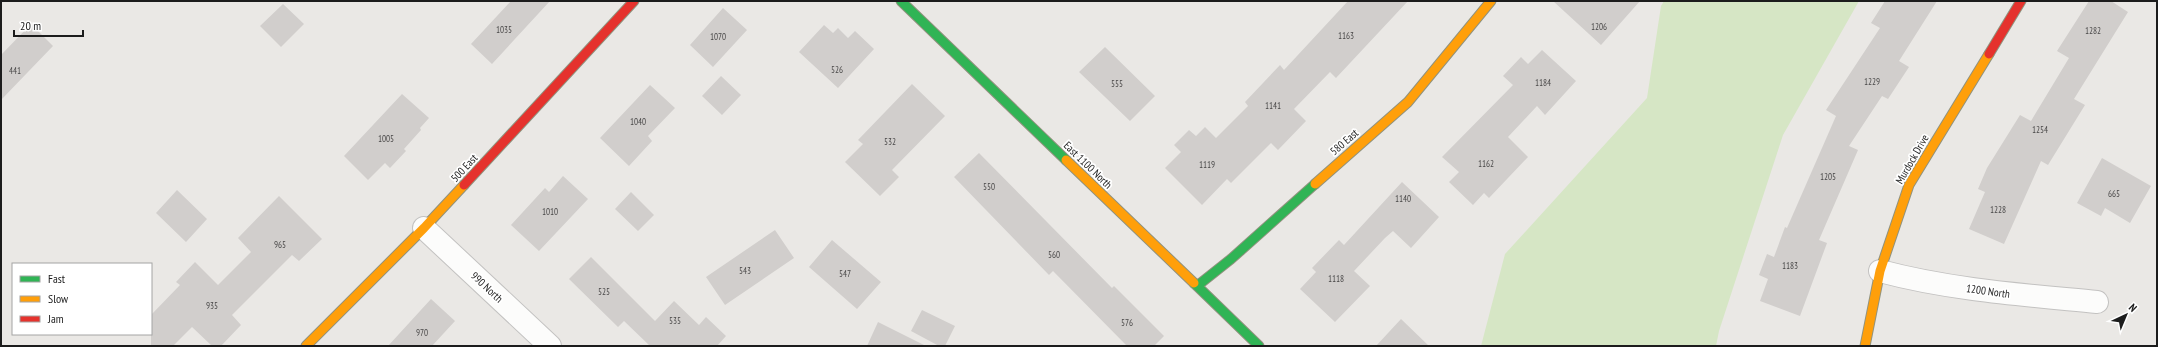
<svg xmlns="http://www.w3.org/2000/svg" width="2158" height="347" font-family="'PT Sans Narrow',sans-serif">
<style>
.grass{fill:#d6e6c5}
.building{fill:#d1cecc}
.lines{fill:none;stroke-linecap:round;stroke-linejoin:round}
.street-casing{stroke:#c3c2c1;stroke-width:24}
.fast-casing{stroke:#90927e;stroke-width:11}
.slow-casing{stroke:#90927e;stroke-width:11}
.jam-casing{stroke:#90927e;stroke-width:11}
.street{stroke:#fcfcfb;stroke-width:22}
.fast{stroke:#30b455;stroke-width:9}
.slow{stroke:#ff9f0a;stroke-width:9}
.jam{stroke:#e5322d;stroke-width:9}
.labels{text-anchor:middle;stroke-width:3.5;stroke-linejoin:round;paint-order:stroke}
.number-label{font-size:9px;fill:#494848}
.street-label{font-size:11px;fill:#1c1c1c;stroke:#fff}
</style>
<rect width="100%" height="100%" fill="#eae8e5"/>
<path class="grass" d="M1664,1H1859L1783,135L1719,331L1716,346H1481L1505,254L1647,98L1661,6Z"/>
<path class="building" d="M511,1H550L492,64L471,44Z
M1348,1H1408L1336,78L1330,72L1294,109L1306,121L1278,150L1271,143L1231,183L1227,179L1202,205L1165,168L1181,152L1174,145L1189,130L1196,136L1205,127L1216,138L1248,106L1245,102L1280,65L1284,70Z
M1553,1H1640L1601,45Z
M1885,1H1937L1899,61L1909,67L1888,99L1882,96L1849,146L1858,150L1819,240L1827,243L1800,316L1760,301L1768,279L1759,275L1767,254L1774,257L1785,227L1787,228L1836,116L1826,110L1880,28L1871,23Z
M2089,1H2111L2128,12L2074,99L2085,105L2048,165L2041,161L2004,244L1969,229L1985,192L1978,189L1987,168L2020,115L2031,121L2069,58L2057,51Z
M283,4L304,24L281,47L260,26Z
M723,8L747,30L713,67L690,45Z
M31,24L53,46L1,100V55Z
M824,25L833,33L838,28L848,38L855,31L874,49L838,88L799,52Z
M1105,47L1155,96L1130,121L1079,72Z
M1542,50L1576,81L1545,115L1537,106L1508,137L1528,157L1489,198L1484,193L1473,205L1449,182L1459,172L1442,157L1513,85L1503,76L1521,57L1528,64Z
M721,76L741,95L722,115L702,96Z
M912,84L945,116L892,170L899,177L880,196L845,162L863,144L858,140Z
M650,85L675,108L648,136L652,141L629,166L600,138Z
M402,94L429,118L420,128L421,130L404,149L406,151L390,168L385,163L368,180L344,156Z
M979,153L1112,288L1114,286L1164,336L1154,346H1127L1053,271L1049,275L954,177Z
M2102,158L2151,186L2130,223L2105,208L2101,216L2077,203Z
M563,176L588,199L539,251L511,225L545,188L549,192Z
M1402,182L1439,217L1411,248L1393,231L1385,238L1354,271L1370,286L1335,322L1300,289L1316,272L1312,268L1339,240L1344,245Z
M177,190L207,219L186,242L156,213Z
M631,192L654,215L638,231L615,209Z
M279,196L322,239L299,261L292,255L232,315L241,325L221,346H212L192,327L173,346H151V315L180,285L176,282L195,262L218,285L251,252L238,238Z
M775,230L794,258L725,305L706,277Z
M832,240L881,282L857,309L809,267Z
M591,257L655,321L674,301L699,325L706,317L726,336L717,346H650L624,321L618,327L569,279Z
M431,299L455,321L432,346H388Z
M922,310L955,326L945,346H939L911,331Z
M1401,319L1429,346H1376Z
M878,322L926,346H867Z"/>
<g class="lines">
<g class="street-casing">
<path id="street" d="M424,228L550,346
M1880,271C1951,290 2025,295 2097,302"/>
</g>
<g class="fast-casing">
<path id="fast" d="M901,1L1066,160
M1194,283L1259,346
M1197,286L1231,259L1315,184"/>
</g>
<g class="slow-casing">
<path id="slow" d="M1066,160L1194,283
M1315,184L1408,102L1491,1
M306,346L424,228L464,185
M1865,346L1880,271L1909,185L1989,54"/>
</g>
<g class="jam-casing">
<path id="jam" d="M1989,54L2021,1
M464,185L634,1"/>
</g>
<use href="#street" class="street"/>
<use href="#fast" class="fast"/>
<use href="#slow" class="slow"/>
<use href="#jam" class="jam"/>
</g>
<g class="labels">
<g class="number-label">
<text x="1599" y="30">1206</text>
<text x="504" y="33">1035</text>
<text x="2093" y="34">1282</text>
<text x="1346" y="39">1163</text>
<text x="718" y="40">1070</text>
<text x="837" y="73">526</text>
<text x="15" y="74">441</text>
<text x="1872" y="85">1229</text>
<text x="1543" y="86">1184</text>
<text x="1117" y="87">555</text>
<text x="1273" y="109">1141</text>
<text x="638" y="125">1040</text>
<text x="2040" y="133">1254</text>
<text x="386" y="142">1005</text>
<text x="890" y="145">532</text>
<text x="1486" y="167">1162</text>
<text x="1207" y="168">1119</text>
<text x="1828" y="180">1205</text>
<text x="989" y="190">550</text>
<text x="2114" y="197">665</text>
<text x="1403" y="202">1140</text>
<text x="1998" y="213">1228</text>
<text x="550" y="215">1010</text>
<text x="280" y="248">965</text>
<text x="1054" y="258">560</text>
<text x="1790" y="269">1183</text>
<text x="745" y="274">543</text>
<text x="845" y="277">547</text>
<text x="1336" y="282">1118</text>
<text x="604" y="295">525</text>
<text x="212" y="309">935</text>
<text x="675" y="324">535</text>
<text x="1127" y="326">576</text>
<text x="422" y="336">970</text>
</g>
<g class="street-label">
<text transform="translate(1344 142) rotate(-41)" y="4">580 East</text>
<text transform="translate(1912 159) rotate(-60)" y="4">Murdock Drive</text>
<text transform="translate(1088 165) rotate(44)" y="4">East 1100 North</text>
<text transform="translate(464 168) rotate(-47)" y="4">500 East</text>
<text transform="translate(487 287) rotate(43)" y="4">990 North</text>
<text transform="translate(1988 291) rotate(8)" y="4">1200 North</text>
</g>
</g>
<rect width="2158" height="347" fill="none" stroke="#1c1c1c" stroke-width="4"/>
<rect x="12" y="263" width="140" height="72" fill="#ffffff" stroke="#a4a4a4"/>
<rect x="20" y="276" width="20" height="6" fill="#30b455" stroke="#a4a4a4"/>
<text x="48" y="283" font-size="12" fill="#1c1c1c">Fast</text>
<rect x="20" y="296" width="20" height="6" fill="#ff9f0a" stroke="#a4a4a4"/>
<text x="48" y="303" font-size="12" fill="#1c1c1c">Slow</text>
<rect x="20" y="316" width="20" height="6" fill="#e5322d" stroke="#a4a4a4"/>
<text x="48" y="323" font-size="12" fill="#1c1c1c">Jam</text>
<g transform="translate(2126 315) rotate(44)" stroke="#ffffff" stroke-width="3" paint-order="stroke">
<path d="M0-3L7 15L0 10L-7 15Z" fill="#1c1c1c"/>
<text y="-6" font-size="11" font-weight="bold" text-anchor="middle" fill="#1c1c1c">N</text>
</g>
<path d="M14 30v6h69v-6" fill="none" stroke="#1c1c1c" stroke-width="2"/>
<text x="20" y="30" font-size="12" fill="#1c1c1c" stroke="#ffffff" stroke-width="3" paint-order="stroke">20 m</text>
</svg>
